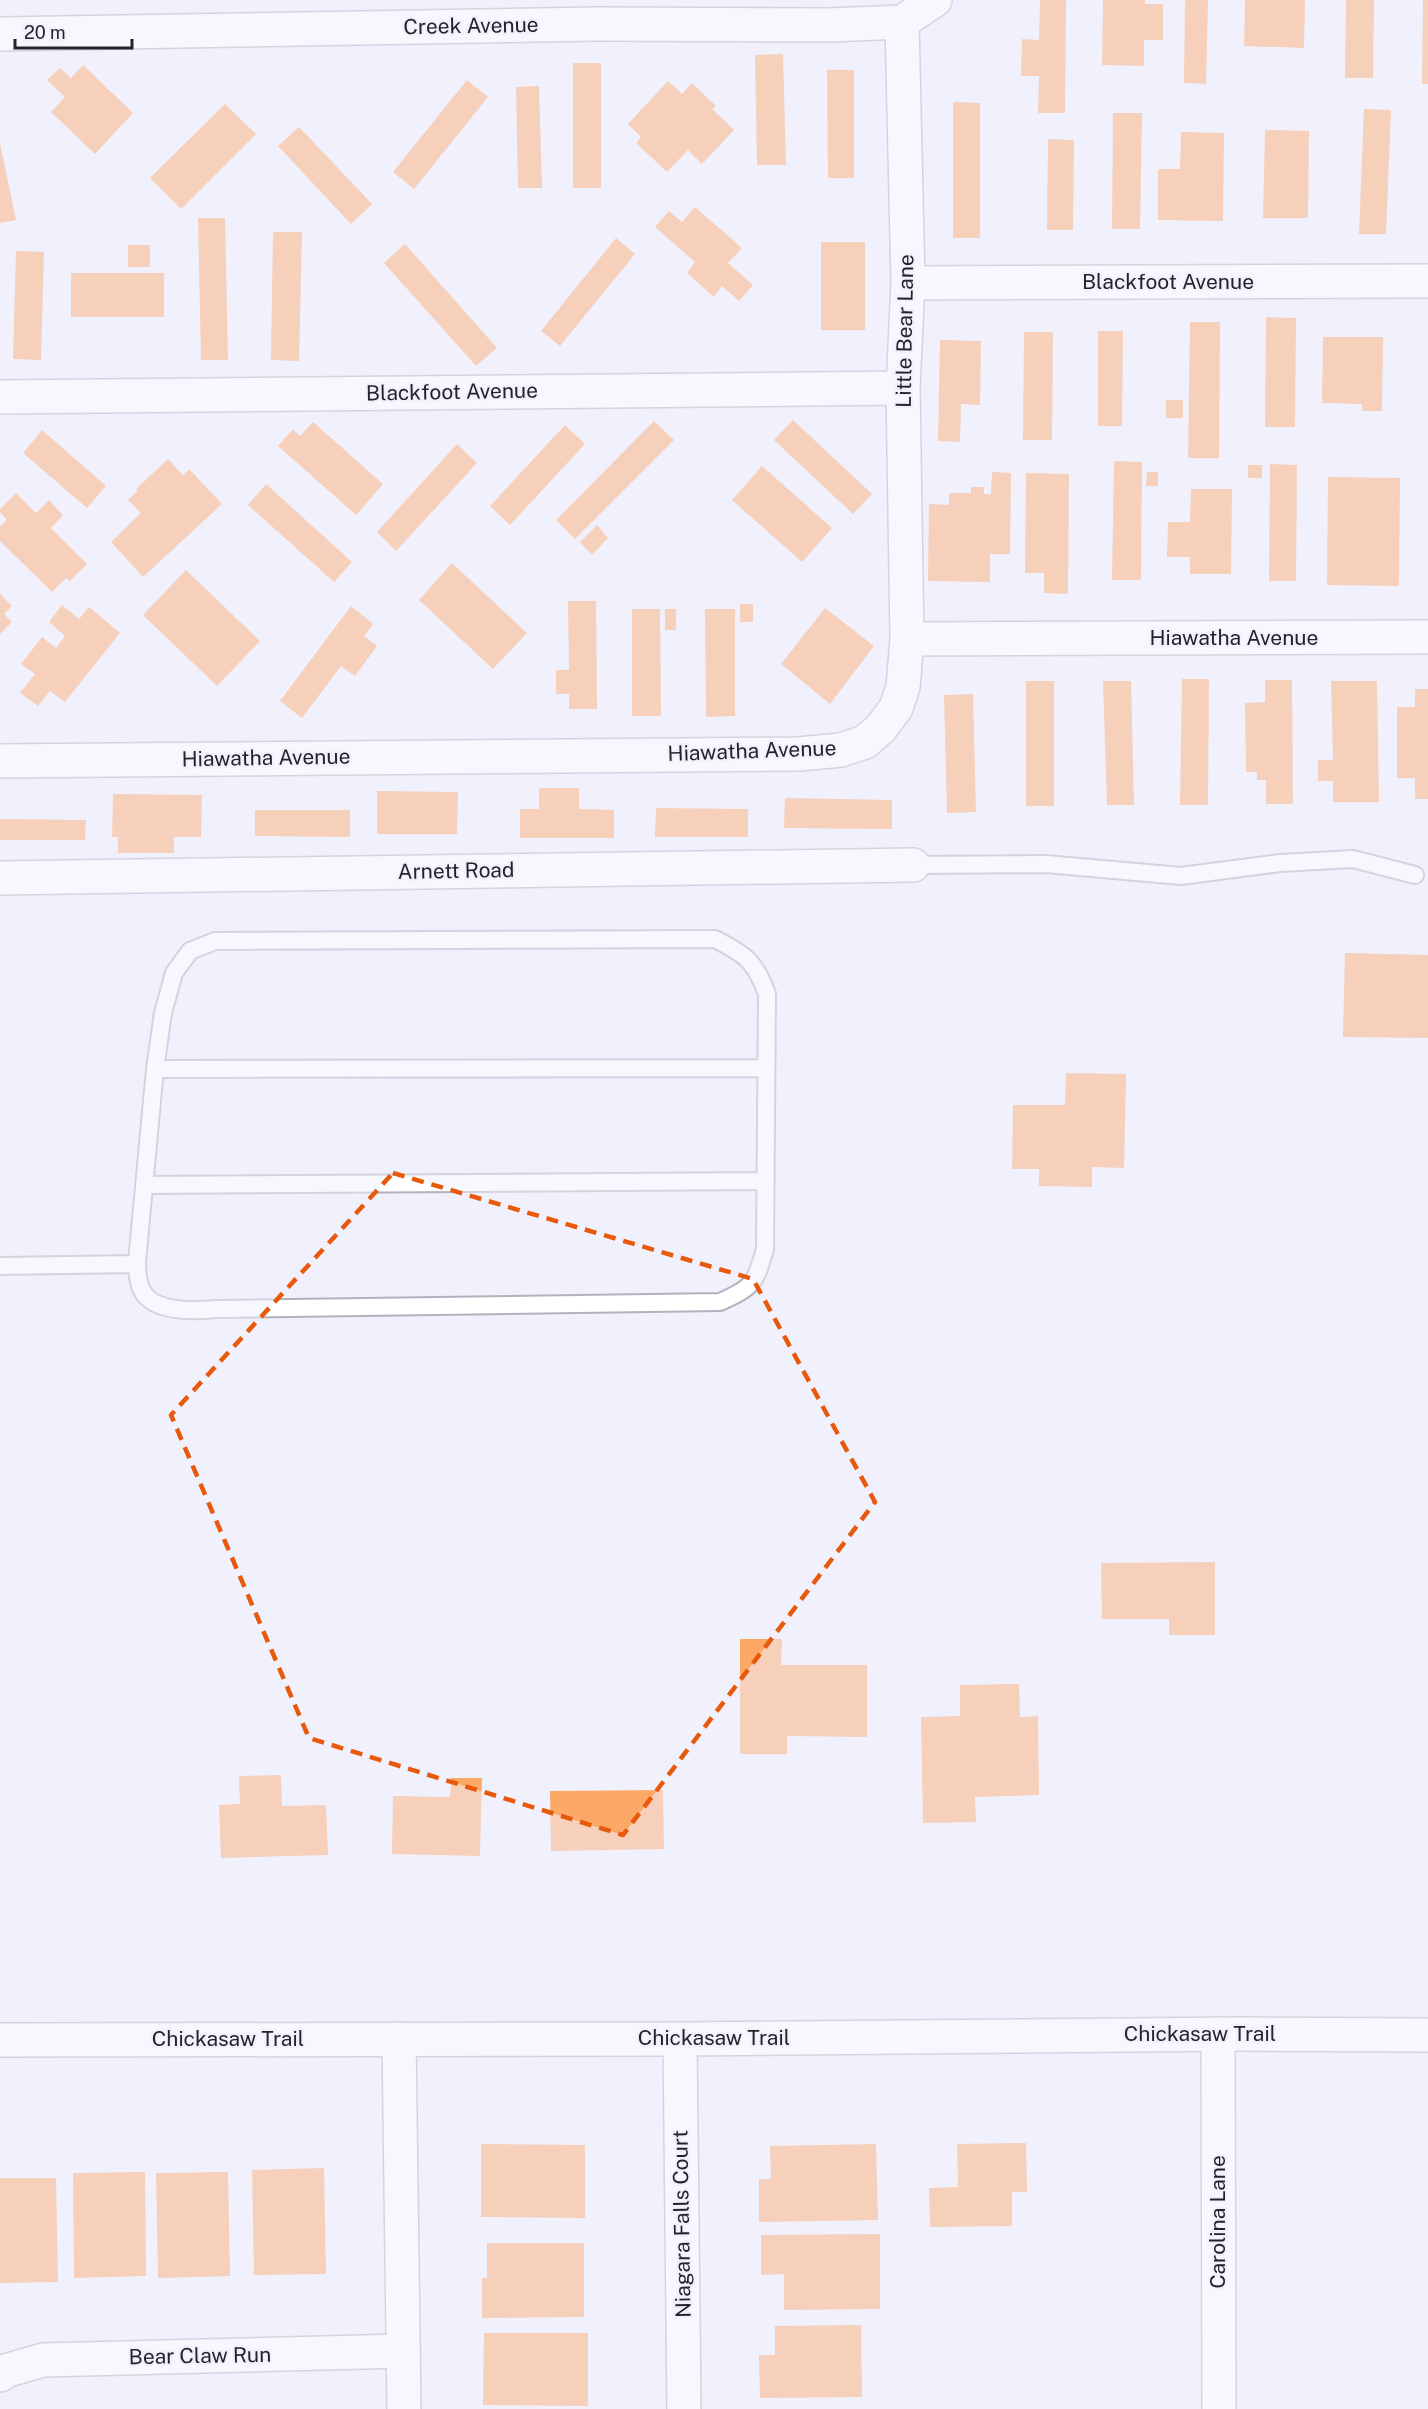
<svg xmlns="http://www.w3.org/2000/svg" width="1428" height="2409" font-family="'Public Sans',sans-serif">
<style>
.building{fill:#fca968}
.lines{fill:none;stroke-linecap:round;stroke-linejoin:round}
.service-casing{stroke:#b2b1bd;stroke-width:20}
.minor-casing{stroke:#b2b1bd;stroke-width:36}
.tertiary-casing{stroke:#b2b1bd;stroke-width:36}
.service{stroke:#fff;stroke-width:16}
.minor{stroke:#fff;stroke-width:33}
.tertiary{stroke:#fff;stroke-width:33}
.marked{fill:none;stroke:#e8590c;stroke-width:4.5;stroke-dasharray:12 8;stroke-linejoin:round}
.labels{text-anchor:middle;stroke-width:4.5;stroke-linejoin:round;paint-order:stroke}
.street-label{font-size:21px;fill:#242328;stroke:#f1f1fd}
</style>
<rect width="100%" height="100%" fill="#f1f1fd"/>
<path class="building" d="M1040,0H1066L1065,113H1038L1039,76H1021L1022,39L1039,40Z
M1103,0H1145V4H1163V40H1144V66L1102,65Z
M1185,0H1208L1206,84L1184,83Z
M1245,0H1305L1304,48L1244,46Z
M1346,0H1374L1373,78H1345Z
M1423,0H1428V84H1422Z
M783,54L786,165H757L755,55Z
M573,63H601V188H573Z
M83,65L133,113L95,154L51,112L65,97L47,80L60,68L71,78Z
M827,70H854V178H828Z
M467,80L488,97L414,189L393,172Z
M668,81L682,94L692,83L716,106L712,109L734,130L702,164L688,150L667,172L636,143L641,137L628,124Z
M539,86L542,188H518L516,87Z
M953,102L980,103V238H953Z
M225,104L256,134L181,209L150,178Z
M1364,109L1391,110L1386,234H1359Z
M1113,113H1142L1140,229H1112Z
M299,127L372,204L351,224L278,146Z
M1265,130L1309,131L1308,218H1263Z
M1181,132L1224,133L1223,221L1158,220V169H1180Z
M1048,139L1074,140L1073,230H1047Z
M0,143L16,220L0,223Z
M695,207L742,248L728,263L753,285L739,301L722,286L714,297L687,273L695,262L655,227L669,211L682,222Z
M198,218H225L228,360H201Z
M273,232H302L299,361L271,360Z
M616,238L635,254L560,346L541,331Z
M821,242H865V330H821Z
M405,244L497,348L476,366L384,263Z
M128,245H150V267H128Z
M16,251L44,252L41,360L13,359Z
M71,273H164V317H71Z
M1266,317L1296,318L1295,427H1265Z
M1190,322H1220L1219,458H1188Z
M1098,331H1123L1122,426H1098Z
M1024,332H1053L1052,440H1023Z
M1323,337H1383L1382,411H1362V404L1322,403Z
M940,340L981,341L980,405L961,404L960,442L938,441Z
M1166,400H1183V418H1166Z
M793,420L872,494L853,514L774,440Z
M654,421L674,440L575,539L556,520Z
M313,422L383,484L356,515L278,446L293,429L300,436Z
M565,425L585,444L510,525L490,506Z
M42,430L106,486L87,508L23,453Z
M457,444L477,463L396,551L377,532Z
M168,459L183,475L189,469L222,504L143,577L111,542L141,513L128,500L138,491L136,489Z
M1114,461L1142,462L1141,580H1112Z
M1270,464L1297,465L1296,581H1269Z
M1248,465H1262V478H1248Z
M762,466L832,528L802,562L732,500Z
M992,472L1011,473L1010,554H990V582L928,581L929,504L949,505V493H971V487H984V494H991Z
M1147,472H1158V486H1146Z
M1026,473L1069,474L1068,594L1044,593V573H1025Z
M1328,477L1400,478L1399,586L1327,585Z
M266,484L352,562L334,582L248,505Z
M1191,489H1232L1231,574H1190V557H1167L1168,522H1190Z
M16,493L36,513L49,500L63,515L51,528L87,564L70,581L66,578L52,592L0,541V526L7,520L0,512V509Z
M597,525L608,538L592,555L580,542Z
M452,563L527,633L493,669L419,600Z
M186,570L260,641L217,686L143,615Z
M0,594L12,606L4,614L12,622L0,634Z
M568,601H596L597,709H569V694H556V670H569Z
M740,604H753V622H740Z
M62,605L79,619L89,607L120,633L65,702L50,691L38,706L20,693L35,674L21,664L42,637L56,648L65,636L49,622Z
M351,606L373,624L364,636L377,646L355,676L341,666L302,718L280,701Z
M825,608L874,646L830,704L781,664Z
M632,609H660L661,716H632Z
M665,609H676V630H665Z
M705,609H735V716L706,717Z
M1182,679H1209L1208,805H1180Z
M1265,680H1292L1293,804H1266V780H1257V772H1246L1245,703L1265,702Z
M1026,681H1054V806H1026Z
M1103,681H1131L1134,805H1107Z
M1331,681H1377L1379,802H1333V781H1318V760H1333Z
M1415,689H1428V799H1415V778H1397V707H1415Z
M973,694L976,812L947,813L944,695Z
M539,788H579V809L614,810V838H520V809H539Z
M377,791L458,792L457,834H377Z
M113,794L202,795L201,837H174V853H118V837H112Z
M785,798L892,800V829L784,828Z
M656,808L748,809V837H655Z
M255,810H350V837L255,836Z
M0,819L86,820L85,840H0Z
M1345,953L1428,955V1038L1343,1037Z
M1066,1073L1126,1074L1124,1168L1092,1167V1187L1039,1186V1169H1012L1013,1105H1065Z
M1215,1562V1635H1169V1619H1102L1101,1563Z
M740,1639H782L781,1665H867V1737L787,1736V1754H740Z
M1019,1684L1020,1717L1038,1716L1039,1795L975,1797L976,1822L923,1823L921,1717L960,1716V1685Z
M281,1775L282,1806L326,1805L328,1855L221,1858L219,1805L240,1804L239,1776Z
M451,1778H482L480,1856L392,1854L393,1796L450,1797Z
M663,1790L664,1849L551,1851L550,1791Z
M1026,2143L1027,2192H1012V2226L930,2227L929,2188L958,2187L957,2144Z
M481,2144L585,2145V2218L481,2217Z
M876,2144L878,2220L759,2222V2179H771L770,2146Z
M324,2168L326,2274L254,2275L252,2170Z
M145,2172L146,2276L74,2278L73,2173Z
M228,2172L230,2276L158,2278L156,2173Z
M0,2178H56L58,2282L0,2283Z
M880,2234V2309L784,2310V2274L761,2275V2235Z
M487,2243H584V2317L482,2318V2278H487Z
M861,2325L862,2397L760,2398L759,2355H775V2326Z
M484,2333H588V2406L483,2405Z"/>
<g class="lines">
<g class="service-casing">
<path id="service" d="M913,865L1046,864L1181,876L1280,863L1353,859L1415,875
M715,939C746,955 755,961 767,994L765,1249C755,1283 754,1287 720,1302L217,1309C195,1311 149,1314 140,1286C138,1279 137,1270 137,1262L155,1069L163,1013L174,973L190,951L215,941Z
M155,1069L766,1068
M144,1185L766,1181
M0,1266L137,1264"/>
</g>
<g class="minor-casing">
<path id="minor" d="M0,34L597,24L829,25L902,22L935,0
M908,283L1428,281
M0,397L903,388
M907,639L1428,637
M0,761L799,754L841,750L865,742L881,728L896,708L903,687L907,639L903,388L908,283L902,22
M0,878L913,865
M1218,2034L1219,2409
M399,2039L404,2409
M680,2039L684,2409
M0,2375L5,2371L43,2360L403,2351"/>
</g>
<g class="tertiary-casing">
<path id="tertiary" d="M0,2040L680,2039L1244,2034L1428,2035"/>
</g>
<use href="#service" class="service"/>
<use href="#minor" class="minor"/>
<use href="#tertiary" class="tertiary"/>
</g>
<path d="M0 0H1428V2409H0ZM393,1173L753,1279L875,1502L623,1835L309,1738L171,1415Z" fill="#f1f1fd" fill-opacity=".55" fill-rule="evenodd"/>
<path class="marked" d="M393,1173L753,1279L875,1502L623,1835L309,1738L171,1415Z"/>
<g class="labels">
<g class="street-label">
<text transform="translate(471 26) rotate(-1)" y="7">Creek Avenue</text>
<text x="1168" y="289">Blackfoot Avenue</text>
<text transform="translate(905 331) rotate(-89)" y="7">Little Bear Lane</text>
<text transform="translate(452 392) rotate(-1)" y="7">Blackfoot Avenue</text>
<text x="1234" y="645">Hiawatha Avenue</text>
<text transform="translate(752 751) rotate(-2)" y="7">Hiawatha Avenue</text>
<text transform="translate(266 758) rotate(-1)" y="7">Hiawatha Avenue</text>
<text transform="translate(456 871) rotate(-1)" y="7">Arnett Road</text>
<text x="1200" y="2041">Chickasaw Trail</text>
<text x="714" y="2045">Chickasaw Trail</text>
<text x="228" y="2046">Chickasaw Trail</text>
<text transform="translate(1218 2222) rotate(-90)" y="7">Carolina Lane</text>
<text transform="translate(682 2224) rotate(-91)" y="7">Niagara Falls Court</text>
<text transform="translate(200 2356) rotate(-1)" y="7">Bear Claw Run</text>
</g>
</g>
<path d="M15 39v9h117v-9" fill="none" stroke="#242328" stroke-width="3"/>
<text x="24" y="39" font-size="18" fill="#242328" stroke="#f1f1fd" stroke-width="4.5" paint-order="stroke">20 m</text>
</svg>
